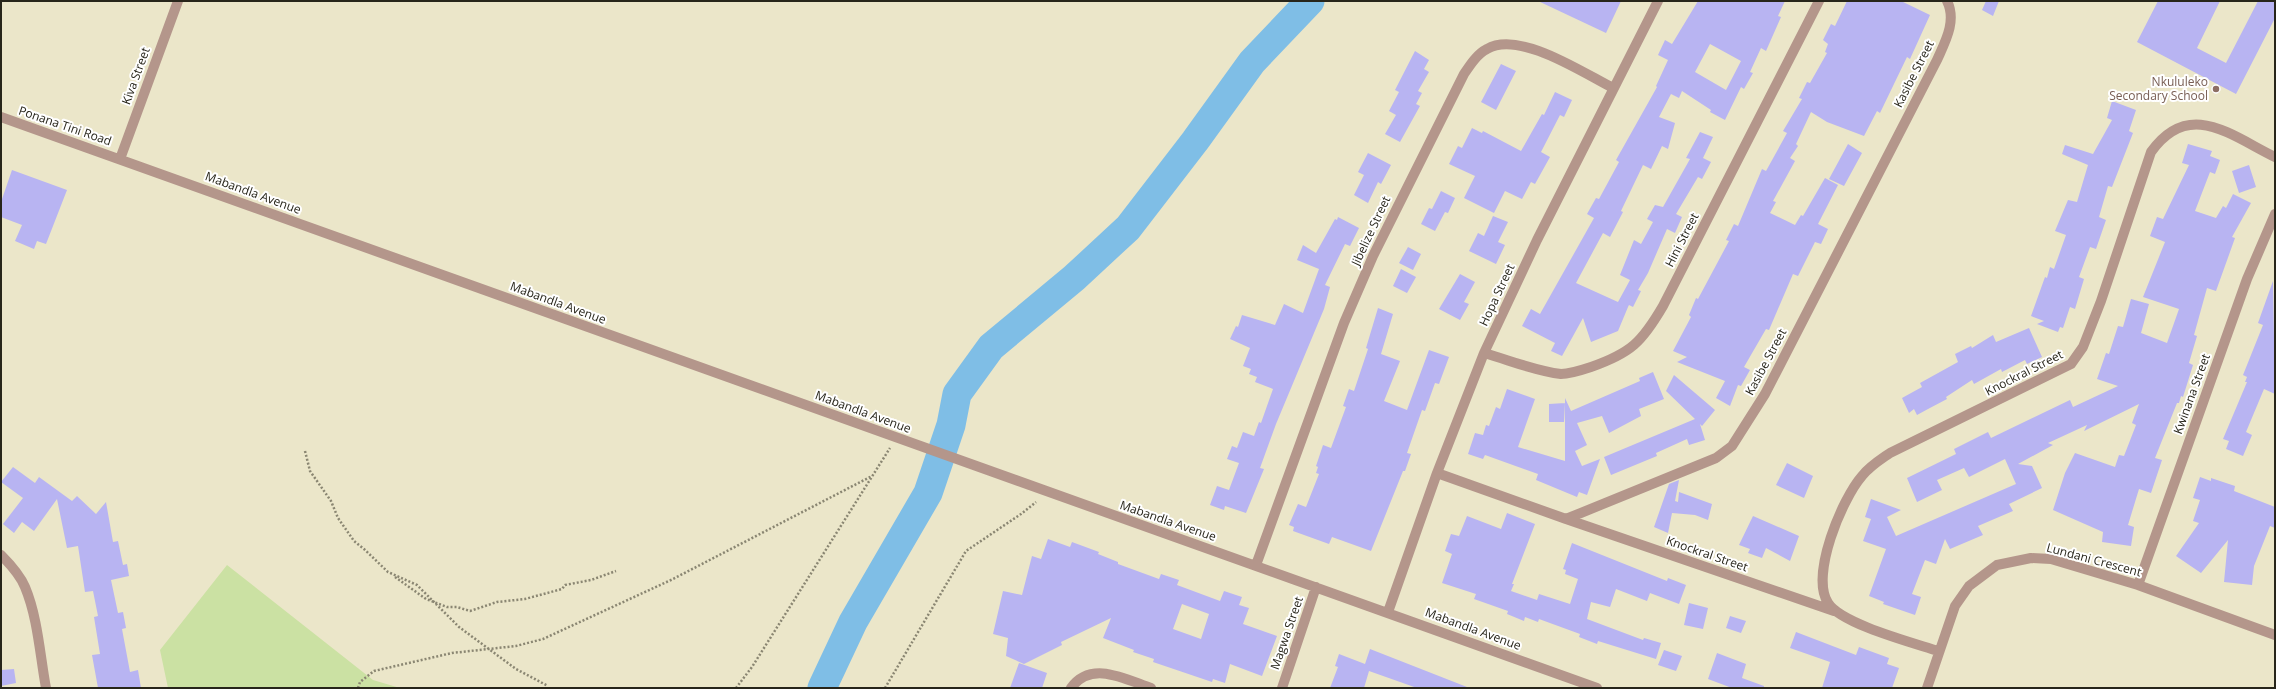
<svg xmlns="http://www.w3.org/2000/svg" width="2276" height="689" font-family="'Open Sans',sans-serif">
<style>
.green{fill:#cbe1a3}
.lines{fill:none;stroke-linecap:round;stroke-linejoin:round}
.river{stroke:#7fbee6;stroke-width:29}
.building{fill:#b8b4f2;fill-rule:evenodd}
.path{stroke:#8a8672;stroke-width:2.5;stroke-dasharray:2 2;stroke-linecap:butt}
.minor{stroke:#b4968b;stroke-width:10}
.education-dot{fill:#8d6e63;stroke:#fff;stroke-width:1.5}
.labels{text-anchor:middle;stroke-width:4;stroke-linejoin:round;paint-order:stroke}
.street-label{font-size:12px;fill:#27251a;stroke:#fff}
.education-label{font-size:12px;fill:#785e54;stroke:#fff;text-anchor:end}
</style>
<rect width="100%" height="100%" fill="#ebe6c9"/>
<path class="green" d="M227,565L373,680L400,688H168L160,650Z"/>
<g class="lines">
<path class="river" d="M822,688L853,622L928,493L951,425L957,394L991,347L1074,278L1128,228L1195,141L1252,62L1310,1"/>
</g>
<path class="building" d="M1538,1H1621L1606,33Z
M1698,1H1785L1778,16L1781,17L1766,51L1761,48L1750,72L1753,73L1744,89L1741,87L1725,120L1710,112L1711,110L1682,91L1679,98L1671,94L1659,117L1675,123L1668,149L1662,146L1651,169L1643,165L1621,211L1623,212L1610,237L1603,233L1576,283L1618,302L1630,280L1620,275L1634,240L1641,244L1653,222L1647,219L1655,205L1663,207L1690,159L1686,158L1700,132L1713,137L1703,158L1711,162L1702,179L1698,177L1676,214L1682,217L1675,233L1667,229L1648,273L1638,290L1641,291L1633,307L1629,305L1628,307L1618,331L1591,342L1583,318L1562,356L1551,351L1555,343L1522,326L1531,309L1540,314L1594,218L1587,214L1596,198L1599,199L1619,162L1616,160L1657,87L1656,86L1668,60L1658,55L1665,40L1672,44ZM1710,44L1741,61L1726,90L1695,72Z
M1847,1H1901L1930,15L1910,59L1907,57L1880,113L1877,111L1864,136L1827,122L1811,112L1796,144L1798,146L1790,158L1795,161L1773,201L1776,202L1770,213L1795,225L1801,215L1803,216L1825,178L1838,185L1818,224L1828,229L1821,244L1815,242L1798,276L1793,274L1769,330L1766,329L1744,367L1750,370L1741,386L1738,385L1730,406L1716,398L1725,381L1677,362L1687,357L1673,351L1691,317L1689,315L1696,298L1698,299L1729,241L1726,240L1734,224L1738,226L1762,169L1766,171L1787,133L1783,131L1802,99L1799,98L1807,82L1810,83L1827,53L1825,52L1828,44L1823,40L1831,24L1835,26Z
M1986,1H1999L1993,16L1982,10Z
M2158,1H2220L2197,48L2226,63L2258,1H2275V18L2236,94L2137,42Z
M1415,51L1429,60L1424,69L1429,72L1418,91L1422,93L1416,104L1420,106L1400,142L1385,134L1396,115L1389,111L1399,92L1395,90Z
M1501,64L1516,71L1496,110L1481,102Z
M1555,92L1572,100L1564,117L1560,115L1541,152L1550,157L1535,184L1531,182L1522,199L1505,191L1494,213L1464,198L1475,176L1449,164L1458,146L1462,148L1472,128L1482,133L1483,131L1521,151L1542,114L1544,115Z
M2112,101L2136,110L2129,131L2133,133L2112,187L2108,186L2099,217L2106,220L2096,249L2090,247L2079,277L2084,279L2075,309L2070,307L2063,328L2060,327L2058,332L2037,324L2044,321L2031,316L2045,277L2047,278L2050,267L2054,269L2066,235L2055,231L2068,200L2077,202L2088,165L2062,154L2065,145L2093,154L2112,120L2107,118Z
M1848,144L1862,153L1844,186L1829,179Z
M2188,144L2212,151L2210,156L2220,160L2215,174L2210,172L2195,211L2216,218L2223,206L2226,208L2233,194L2251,203L2232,237L2235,238L2216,291L2207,288L2194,335L2197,336L2189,363L2193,365L2183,397L2181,396L2179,403H2177L2155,458L2162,460L2151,493L2139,489L2128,525L2134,527L2131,546L2102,542L2103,532L2053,510L2065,473L2075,453L2115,467L2119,455L2124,456L2136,425L2132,423L2139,404L2084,431L2087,425L2048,443L2053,445L2018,464L2032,466L2042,488L2009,504L2013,511L1978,526L1983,535L1950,549L1945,539L1936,564L1925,560L1912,594L1921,597L1915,615L1883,604L1884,602L1869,596L1886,549L1863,541L1871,519L1865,517L1871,499L1901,510L1887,517L1896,536L2016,484L2005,459L1969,477L1964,468L1937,480L1942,490L1917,502L1907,478L1956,454L1954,449L1988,432L1991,438L2070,400L2073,407L2118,386L2097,379L2106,353L2109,354L2118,326L2123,327L2131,299L2149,304L2141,333L2167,343L2179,309L2143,297L2165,242L2150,236L2157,217L2163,219L2189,165L2182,163Z
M1368,153L1391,165L1381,184L1378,182L1368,203L1354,195L1364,175L1358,172Z
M2249,165L2256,187L2239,193L2232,171Z
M12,170L67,190L46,244L37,241L34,249L15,241L22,225L1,217V202Z
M1441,191L1455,198L1448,213L1445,212L1435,231L1421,224L1429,208L1432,209Z
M1493,216L1508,222L1498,242L1505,245L1496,264L1469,251L1478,233L1484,236Z
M1338,217L1359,228L1350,246L1345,244L1325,285L1330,287L1324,309L1276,424L1260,468L1264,469L1246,513L1225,506L1224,510L1210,505L1217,486L1229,490L1239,463L1227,459L1232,446L1237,448L1243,432L1254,436L1259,422L1261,423L1273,389L1255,382L1257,377L1249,374L1251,369L1243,366L1250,348L1230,339L1236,326L1238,327L1242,315L1275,325L1284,304L1303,313L1319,269L1297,260L1303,245L1316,253L1335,219L1337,220Z
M1408,247L1421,254L1413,270L1399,263Z
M1401,269L1416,277L1407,293L1393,286Z
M1460,274L1475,282L1464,302L1469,304L1460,320L1439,309Z
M2273,281L2275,394L2264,389L2246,432L2252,435L2243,456L2226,449L2229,441L2223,439L2247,382H2245L2247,377L2243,375L2263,325L2258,323Z
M1378,308L1393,314L1381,354L1400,361L1384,401L1407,410L1429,350L1449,357L1439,384L1435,383L1425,411L1422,410L1407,453L1411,454L1405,471H1403L1371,551L1332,537L1329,544L1293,531L1294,527L1289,525L1298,504L1306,507L1319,474L1316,473L1318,467L1316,466L1323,445L1331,448L1346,407L1343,406L1349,389L1354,391L1368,349L1366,348Z
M2029,328L2042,357L2027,364L2025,360L2002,372L2001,369L1974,384L1972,380L1946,397L1947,399L1928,409L1917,415L1914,409L1909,413L1902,398L1922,387L1920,383L1958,362L1955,354L1971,346L1972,348L1993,335L1996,342Z
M1653,372L1664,399L1639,409L1641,416L1609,433L1602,416L1577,423L1587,445L1575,451L1582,466L1600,459L1587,495L1579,492L1577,497L1536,480L1538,474L1485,455L1483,459L1468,454L1475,433L1483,435L1486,425L1489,426L1496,407L1500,409L1507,389L1535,399L1518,447L1565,461V398L1571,411L1640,381L1639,378Z
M1674,375L1715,410L1702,426L1700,424L1705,440L1689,445L1687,439L1656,453L1657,456L1611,475L1604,457L1695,419L1666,391Z
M1565,403L1564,422H1549V404Z
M1787,463L1813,476L1804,498L1776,485Z
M13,467L35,483L39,477L72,501L77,496L96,514L106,502L113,542L118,541L123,565L127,564L129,576L111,580L118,613L123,612L126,628L122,629L130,672L138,670L141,688H98L92,655L100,654L94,617L98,616L93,591L85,592L78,546L67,548L57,499L34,531L22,522L14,533L3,524L23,498L1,482Z
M2200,477L2211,481V478L2235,486L2234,491L2275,507V528L2270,526L2254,566L2252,585L2224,582L2228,540L2201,573L2176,556L2199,523L2193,521L2200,500L2193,498Z
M1679,480L1675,501L1678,502L1679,492L1712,504L1708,520L1695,515L1672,513L1668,533L1654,527L1669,484Z
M1507,513L1535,524L1512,584H1514L1511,591L1537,600L1539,594L1570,604L1578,579L1565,574L1566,570L1563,569L1572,543L1667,581L1668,578L1686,585L1679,604L1650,593L1647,601L1616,589L1610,607L1591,602L1587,619L1643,640L1644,638L1661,643L1656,659L1598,641L1597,644L1579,637L1580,634L1539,619L1538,622L1525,617L1524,621L1507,614L1508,611L1474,599L1476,594L1442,583L1452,554L1445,551L1451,534L1459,536L1467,516L1501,529Z
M1753,516L1799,536L1790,561L1766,548L1762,558L1748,553L1750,549L1739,545Z
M1048,539L1070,547L1072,542L1099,552L1098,554L1118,562V564L1159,579L1161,574L1179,580L1177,585L1220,601L1224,591L1242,597L1239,605L1249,608L1243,624L1277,636L1262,676L1230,664L1225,683L1213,679L1212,682L1153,662L1154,659L1133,652L1134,650L1103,638L1111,618L1061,642L1062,645L1024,664L1006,656L1008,638L993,634L1003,591L1022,595L1032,556L1041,559ZM1182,604L1209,614L1201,639L1173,629Z
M1689,603L1708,608L1703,629L1684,625Z
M1730,616L1746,621L1741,633L1726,628Z
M1796,632L1856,655L1859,647L1889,658L1887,664L1899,668L1892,688H1822L1830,662L1790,648Z
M1370,649L1467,687L1466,688H1417L1369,671L1364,688H1330L1338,667L1335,666L1339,654L1365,664Z
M1664,650L1682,656L1676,671L1658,665Z
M1717,653L1746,664L1742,678L1764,686V688H1732L1708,679Z
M1019,663L1047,673L1042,688H1010Z
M14,669L16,683L1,686V670Z"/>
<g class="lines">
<path class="path" d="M305,451L310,471L331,501L338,518L354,541L364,549L388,572L417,585L459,627L516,669L548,686
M395,577L426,599L447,607H457L470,611L497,602L525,599L562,589L565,585L591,580L616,571
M358,688L360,682L374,671L452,653L516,646L543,639L671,580L872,476
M736,688L752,667L890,448
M885,688L966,551L1021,514L1036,502"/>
<path class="minor" d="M1,117L1597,688
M120,159L178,1
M1484,353C1509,360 1535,371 1561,374C1570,374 1582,370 1591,367C1631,353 1642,342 1663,306L1819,1
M1437,473L1566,519L1716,458L1732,446L1765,394L1937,60C1945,42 1957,21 1947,1
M1566,519L1834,611
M1,555C10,564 20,575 25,587C38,618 40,656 46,688
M1256,565L1344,323L1373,256L1464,74C1470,65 1477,54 1487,49C1519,30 1583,73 1613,88
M2138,585L2247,279L2275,214
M1388,612L1437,473L1484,353L1537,240L1658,1
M1938,651C1914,643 1841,624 1828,603C1810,575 1842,499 1862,476C1870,466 1880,460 1890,453L2071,364L2083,347L2101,301L2151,152C2189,99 2230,135 2275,157
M1071,688C1091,660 1125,679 1151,688
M1282,688L1316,587
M1927,688L1955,606L1969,586L1997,565L2031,558L2051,559L2138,585L2275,635"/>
</g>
<circle class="education-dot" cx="2216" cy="89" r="4"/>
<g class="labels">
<g class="street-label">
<text transform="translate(1914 74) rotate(-63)" y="4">Kasibe Street</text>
<text transform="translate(136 76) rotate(-70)" y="4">Kiva Street</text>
<text transform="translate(65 126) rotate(19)" y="4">Ponana Tini Road</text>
<text transform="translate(253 193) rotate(20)" y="4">Mabandla Avenue</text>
<text transform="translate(1371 231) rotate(-65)" y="4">Jibelize Street</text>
<text transform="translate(1682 240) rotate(-63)" y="4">Hini Street</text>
<text transform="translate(1497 295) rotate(-65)" y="4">Hopa Street</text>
<text transform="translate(558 303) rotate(20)" y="4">Mabandla Avenue</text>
<text transform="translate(1766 362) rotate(-62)" y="4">Kasibe Street</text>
<text transform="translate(2024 373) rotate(-27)" y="4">Knockral Street</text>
<text transform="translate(2192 394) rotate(-70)" y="4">Kwinana Street</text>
<text transform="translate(863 412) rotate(20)" y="4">Mabandla Avenue</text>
<text transform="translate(1168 521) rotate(19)" y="4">Mabandla Avenue</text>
<text transform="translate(1707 554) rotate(19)" y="4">Knockral Street</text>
<text transform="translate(2094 560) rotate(15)" y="4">Lundani Crescent</text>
<text transform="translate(1473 629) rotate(20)" y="4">Mabandla Avenue</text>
<text transform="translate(1287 633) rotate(-71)" y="4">Magwa Street</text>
</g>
<g class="education-label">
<text x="2208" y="86">Nkululeko<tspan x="2208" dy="14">Secondary School</tspan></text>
</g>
</g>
<rect width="2276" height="689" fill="none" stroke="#27251a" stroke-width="4"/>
</svg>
